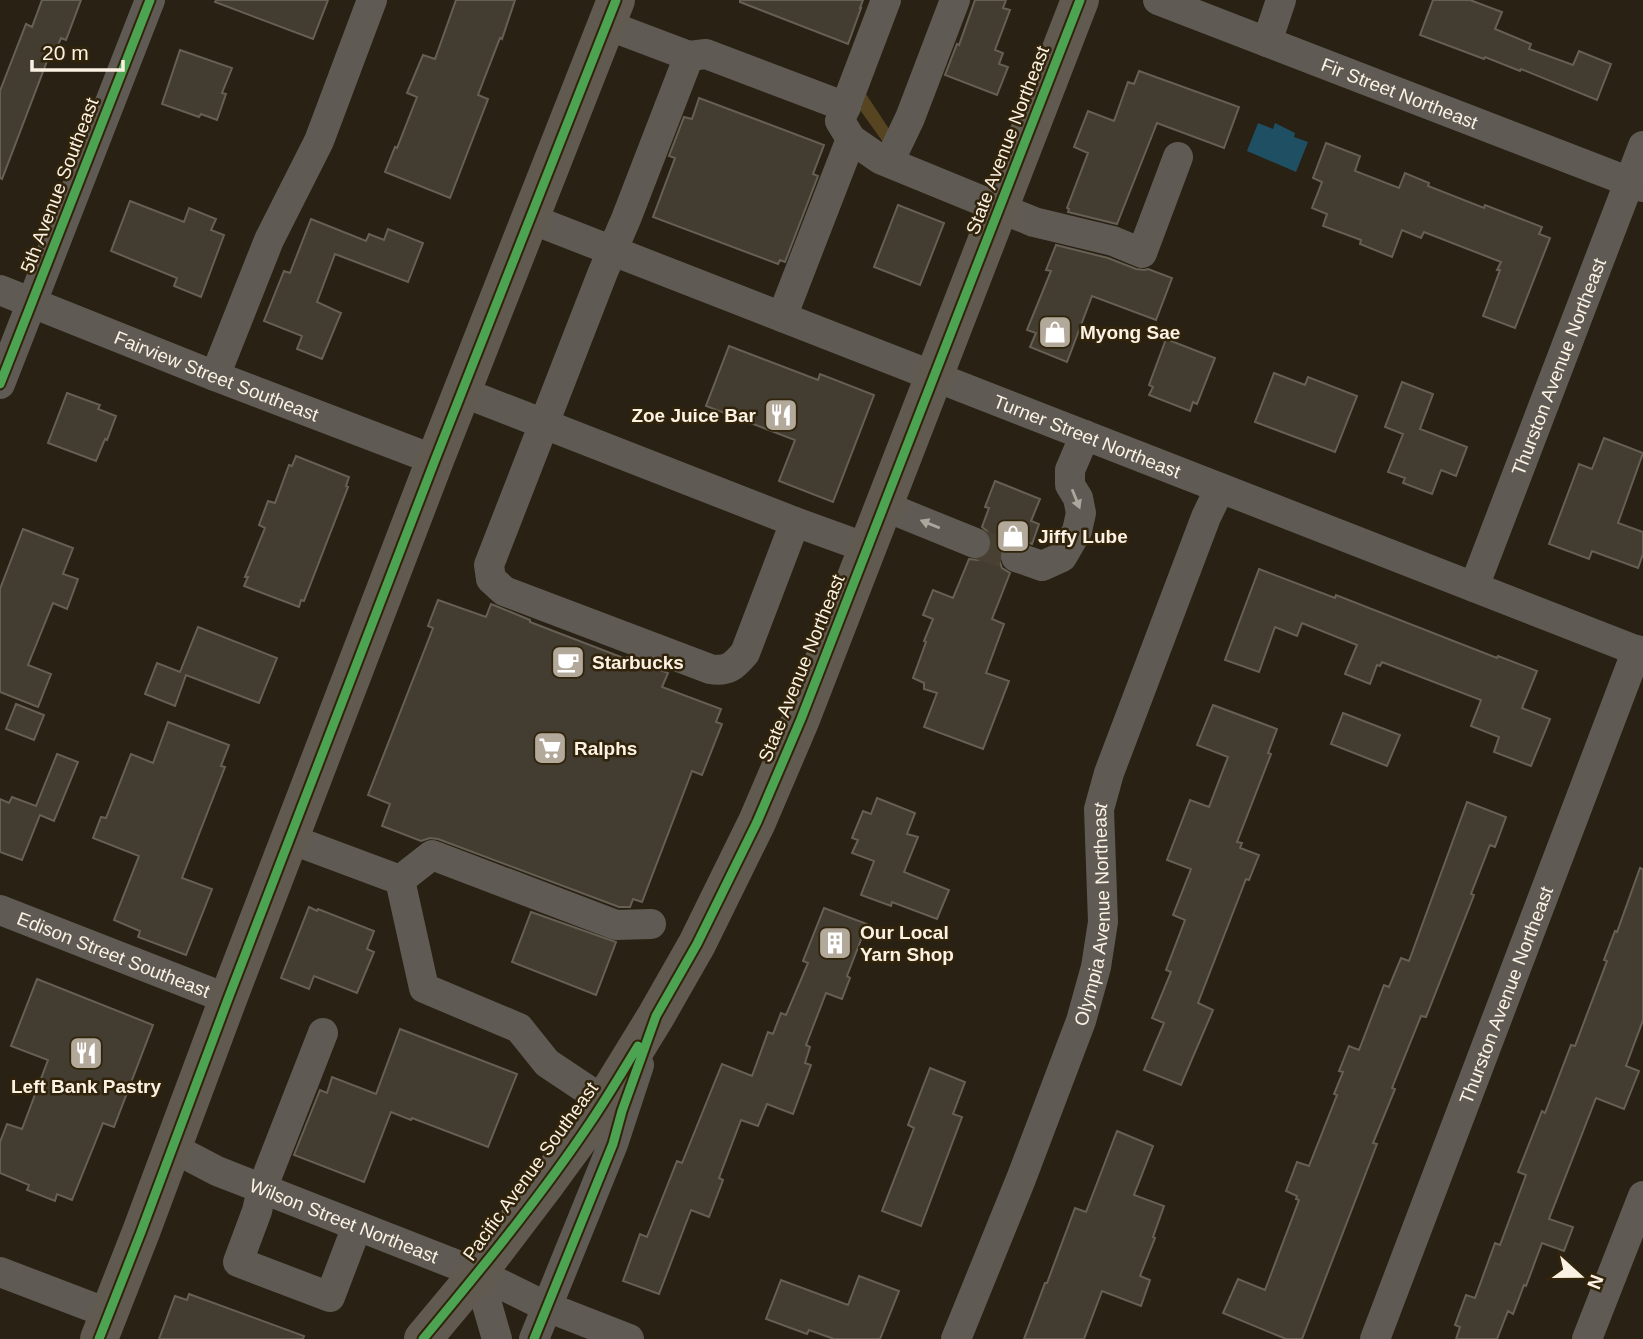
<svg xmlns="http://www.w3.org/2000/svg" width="1643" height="1339" font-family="Helvetica,sans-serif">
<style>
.green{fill:#574421}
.water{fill:#1e4f62}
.building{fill:#423c31;stroke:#665f54;stroke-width:2}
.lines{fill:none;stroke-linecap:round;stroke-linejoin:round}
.minor-tunnel{stroke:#484032;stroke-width:30;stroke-dasharray:30 15;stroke-linecap:butt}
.minor{stroke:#5f5b54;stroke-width:30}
.major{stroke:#605a50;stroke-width:38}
.cycleway-casing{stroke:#31240b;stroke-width:13}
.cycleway{stroke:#4ca352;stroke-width:9}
.oneway{fill:#ada69c}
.labels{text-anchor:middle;stroke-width:5;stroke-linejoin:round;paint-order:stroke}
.street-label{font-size:19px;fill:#fbf2e4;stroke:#31240b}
.poi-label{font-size:19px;font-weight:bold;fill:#fbf2e4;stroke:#31240b;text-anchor:start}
</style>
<rect width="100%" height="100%" fill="#292113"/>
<path class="green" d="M866,94L891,132L883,142L860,110Z"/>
<path class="water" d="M1258,123L1273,129L1275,123L1295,133L1294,137L1308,142L1296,172L1247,151Z"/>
<path class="building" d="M42,0H81L66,40L61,38L53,57L49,56L2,179L0,178V91L26,24L32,27Z
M216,0H328L313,39L215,2Z
M456,0H515L502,39L500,38L478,95L488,99L450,198L385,172L395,147L397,148L417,97L407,93L423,55L435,59Z
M740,0H863L860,8H861L848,44L740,2Z
M975,0H1006L1003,8L1010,10L995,50L1003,53L999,64L1008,67L997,95L945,75L957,44L959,45Z
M1433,0H1470L1502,12L1495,29L1531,44L1529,49L1573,65L1579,51L1611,64L1597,100L1521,69L1520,71L1485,57L1484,59L1420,35Z
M180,50L232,68L222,93L226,94L217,120L201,114L199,117L162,104Z
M1139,71L1239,107L1224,148L1157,123L1117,224L1068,212L1069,209L1067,208L1088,153L1074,147L1088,111L1114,121L1128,82L1134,84Z
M699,98L824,145L813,174L818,176L785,262L780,260L778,264L653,217L675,158L669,156L684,117L692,119Z
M1326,143L1360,156L1355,171L1399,188L1405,173L1429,183L1428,186L1484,208L1485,205L1542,227L1539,234L1550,238L1515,328L1483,316L1500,270H1497L1501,262L1424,232L1421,238L1402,230L1392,257L1360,244L1361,240L1323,226L1327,214L1312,208L1322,182L1313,178Z
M130,201L184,222L189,208L216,219L211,230L224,235L201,297L174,286L177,278L111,251Z
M898,205L944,223L920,285L874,267Z
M311,219L366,241L369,234L384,240L388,229L423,243L408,282L335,254L317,302L341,313L322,359L297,349L302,336L264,321L284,271L290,273Z
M1056,245L1108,258L1136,269L1144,270L1148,269L1172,278L1156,320L1092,296L1067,362L1030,347L1036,333L1027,330L1051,271L1046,270Z
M1166,339L1215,358L1197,404L1193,402L1190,411L1149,395L1153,387L1149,385Z
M729,346L818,380L820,374L874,395L833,502L779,481L795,440L706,406Z
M1274,373L1305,385L1308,377L1357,396L1335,452L1255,422Z
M1402,382L1433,394L1420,429L1467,447L1456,476L1441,470L1432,494L1403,483L1405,478L1388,472L1403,434L1385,427Z
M67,393L100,405L98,409L116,416L107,440L105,439L96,461L48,443Z
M1604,438L1643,453L1618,523L1643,532V554L1638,568L1592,551L1589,559L1549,544L1579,464L1592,469Z
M296,456L349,477L346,486L348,487L304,601L301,600L299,607L244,586L248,577H245L265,528L259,525L268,501L275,503L289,465L292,466Z
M995,481L1040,499L1031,521L1039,524L1032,544L1021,540H1012L1004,544L999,552V560L1002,568L1010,573L992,619L1004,624L986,673L1009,681L983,749L924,727L937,693L924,689V683L913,678L926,642L924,641L933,619L923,615L933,590L953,598L969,559L978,560L986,556L991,550L992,540L988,532L982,527L989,508L985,507Z
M23,529L73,548L63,574L78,579L67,609L53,603L28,665L51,674L38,707L0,692V589Z
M1259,569L1335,598L1336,595L1497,658L1498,656L1537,671L1522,708L1550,719L1531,766L1494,752L1499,737L1471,726L1481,700L1382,662L1380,666L1377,665L1370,684L1345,674L1357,645L1302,623L1297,636L1275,627L1259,672L1225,660Z
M438,600L486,617L491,604L496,606L530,620V622L626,659L627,657L668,673L662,687L721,709L716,722L722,724L702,775L692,771L642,902L633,899L630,907H619L438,839L430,838L421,841L382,826L390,804L368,795L433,628L428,626Z
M198,627L277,658L259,703L186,675L175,706L145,694L157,663L180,672Z
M16,704L44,715L34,740L6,729Z
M1213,705L1277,729L1268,753L1271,754L1237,842L1242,843L1240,848L1259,855L1249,880L1246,879L1198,1003L1213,1010L1181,1085L1144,1070L1164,1023L1152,1018L1171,972L1166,970L1185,920L1173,915L1191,869L1167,860L1190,800L1209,807L1228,757L1197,745Z
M1343,713L1400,735L1387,766L1331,744Z
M168,722L229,745L221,766L225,767L182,878L212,889L186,955L138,937L140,931L114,920L139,856L93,838L101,817L106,818L131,754L153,763Z
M57,754L78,762L54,821L40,815L22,860L0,852V799L9,803L12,797L36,806Z
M877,798L915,813L907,834L918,837L904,872L949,890L937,919L892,902L891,906L861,895L874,861L852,853L858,840L852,838L863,811L871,814Z
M1467,802L1506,817L1495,847L1490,845L1471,894L1474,895L1426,1017L1421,1016L1392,1088L1395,1089L1373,1143L1377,1144L1302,1339H1286L1223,1313L1238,1279L1265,1290L1299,1200L1296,1199L1297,1196L1286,1191L1297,1162L1309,1166L1337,1095L1334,1094L1343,1072L1339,1071L1349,1046L1359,1050L1384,985L1389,987L1401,958L1409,961Z
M1640,868L1643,869V1020L1626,1066L1639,1071L1624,1109L1596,1098L1549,1219L1573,1227L1564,1251L1542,1243L1526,1286L1524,1285L1513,1314L1508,1311L1497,1339H1456L1460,1327L1455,1325L1466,1295L1475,1298L1495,1243L1500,1245L1526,1175L1518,1172L1542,1111L1545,1113L1571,1045L1575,1046L1607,961L1604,960L1615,931L1617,932Z
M309,907L317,911L318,909L374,931L367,949L374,952L357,993L314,976L309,989L281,978Z
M824,908L867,924L847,976L850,978L842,999L826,993L806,1045L810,1047L805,1063L811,1065L793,1114L767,1104L758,1126L741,1120L719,1178L723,1180L709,1217L691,1210L659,1294L623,1281L640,1234L647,1237L677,1161L682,1163L722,1064L752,1076L768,1032L773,1034L781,1013L786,1015L808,963L803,961Z
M531,912L616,942L596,995L512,962Z
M37,979L153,1025L114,1127L103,1123L72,1200L57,1194L55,1201L27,1190L29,1185L0,1173V1142L7,1124L22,1129L48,1060L11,1046Z
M400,1029L517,1074L488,1147L412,1118L411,1120L391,1112L364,1182L294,1155L320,1090L327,1093L332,1077L376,1094Z
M930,1068L965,1082L953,1114L962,1117L921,1226L882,1211L914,1128L908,1125Z
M1117,1131L1153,1146L1134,1195L1164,1206L1153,1237L1155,1238L1140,1276L1150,1280L1141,1306L1102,1291L1084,1339H1024L1045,1283H1047L1075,1208L1086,1212Z
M859,1276L899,1291L880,1339H834L809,1330L807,1334L766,1319L781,1280L848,1305Z
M189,1294L304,1336L303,1339H159L175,1296L187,1300Z"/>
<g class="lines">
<path class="minor-tunnel" d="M975,543L1016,557"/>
<g class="minor">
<path id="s1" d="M1158,0L1643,187"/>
<path d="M607,25L689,56L626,219L603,272L489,565L491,579L504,591L710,669C728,672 734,666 745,653L795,522"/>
<path d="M1267,42L1281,0"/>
<path d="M689,56L706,54L846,107"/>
<path d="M851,139L880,159L1034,222L1113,241L1142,253L1178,157"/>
<path d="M889,162L910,118L955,0"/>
<path id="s2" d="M531,219L1643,653"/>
<path id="s3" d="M0,290L215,376L435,460"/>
<path d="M782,317L851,139L840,121L886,0"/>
<path d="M215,376L269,240L319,141L372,0"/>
<path d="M0,384L150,0"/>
<path d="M462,392L795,522L867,548"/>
<path d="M884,506L975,543"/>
<path d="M1016,557L1042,566L1062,557L1077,531L1081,513L1078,498L1070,485V470L1085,435"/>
<path id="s4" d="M1474,587L1643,146"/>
<path d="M290,839L400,880L424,988L519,1028L547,1063L604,1101"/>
<path d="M400,880L432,855L616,925L651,924"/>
<path id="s5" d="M0,910L228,999"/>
<path d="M323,1033L262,1189L257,1211L238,1262L330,1297L357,1226"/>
<path id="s6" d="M173,1148L217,1171L447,1261L478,1273L547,1307L629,1339"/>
<path d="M0,1272L110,1314"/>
<path d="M478,1273L497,1339"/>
<path d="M534,1339L613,1144L639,1065"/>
<path id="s7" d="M956,1339L1021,1179L1081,1021L1096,967L1103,922L1099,809L1109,773L1206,517L1220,488"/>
<path id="s8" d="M1375,1339L1637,650"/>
<path d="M1587,1339L1643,1196"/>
</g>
<path class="major" d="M99,1339L141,1232L228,999L435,460L616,0
M423,1339L478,1273L545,1185L591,1122L656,1016L697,944L757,822L801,719L1080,0"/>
<g class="cycleway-casing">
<path id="cycleway" d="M0,384L150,0
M99,1339L141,1232L228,999L435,460L616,0
M423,1339C481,1269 539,1199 590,1123C607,1098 622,1072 638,1046
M534,1339L613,1144L622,1111L656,1016L697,944L757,822L801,719L1080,0"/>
</g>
<use href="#cycleway" class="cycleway"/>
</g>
<defs><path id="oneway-solid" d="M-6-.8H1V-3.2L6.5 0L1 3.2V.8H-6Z" transform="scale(1.75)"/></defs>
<g class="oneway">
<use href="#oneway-solid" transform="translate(1076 499) rotate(68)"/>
<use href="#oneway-solid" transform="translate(930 524) rotate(-158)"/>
</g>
<defs>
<g id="shop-square" transform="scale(1.75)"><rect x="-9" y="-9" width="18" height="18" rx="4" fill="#b2a99b" stroke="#31240b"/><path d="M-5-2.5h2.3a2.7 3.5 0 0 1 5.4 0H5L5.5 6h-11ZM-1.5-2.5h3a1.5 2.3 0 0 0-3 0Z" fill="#fff"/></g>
<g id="restaurant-square" transform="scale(1.75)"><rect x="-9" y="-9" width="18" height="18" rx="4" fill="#b2a99b" stroke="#31240b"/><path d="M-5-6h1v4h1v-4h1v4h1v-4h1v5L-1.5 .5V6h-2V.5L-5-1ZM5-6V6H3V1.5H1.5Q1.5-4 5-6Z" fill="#fff"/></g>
<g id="cafe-square" transform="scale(1.75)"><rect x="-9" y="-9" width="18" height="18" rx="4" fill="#b2a99b" stroke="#31240b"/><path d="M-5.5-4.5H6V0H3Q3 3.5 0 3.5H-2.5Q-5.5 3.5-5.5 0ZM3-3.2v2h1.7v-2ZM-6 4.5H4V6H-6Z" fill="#fff"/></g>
<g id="supermarket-square" transform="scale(1.75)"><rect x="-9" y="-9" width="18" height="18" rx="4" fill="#b2a99b" stroke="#31240b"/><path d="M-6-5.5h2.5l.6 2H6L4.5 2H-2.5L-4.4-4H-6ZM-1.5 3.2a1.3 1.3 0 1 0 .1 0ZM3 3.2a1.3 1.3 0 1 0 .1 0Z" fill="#fff"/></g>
<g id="building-square" transform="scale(1.75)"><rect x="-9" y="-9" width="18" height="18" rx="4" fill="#b2a99b" stroke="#31240b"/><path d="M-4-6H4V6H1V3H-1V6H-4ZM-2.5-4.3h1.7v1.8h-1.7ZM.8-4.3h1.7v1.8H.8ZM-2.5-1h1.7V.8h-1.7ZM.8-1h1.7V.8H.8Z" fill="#fff"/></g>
</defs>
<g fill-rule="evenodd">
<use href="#shop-square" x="1055" y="332"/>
<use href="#restaurant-square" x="781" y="415"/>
<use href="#shop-square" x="1013" y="536"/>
<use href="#cafe-square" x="568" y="662"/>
<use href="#supermarket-square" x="550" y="748"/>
<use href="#building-square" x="835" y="943"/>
<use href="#restaurant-square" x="86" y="1053"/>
</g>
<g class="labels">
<g class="street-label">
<text dy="7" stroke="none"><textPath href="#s1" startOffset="259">Fir Street Northeast</textPath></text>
<text transform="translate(1007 140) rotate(-69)" y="7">State Avenue Northeast</text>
<text transform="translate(59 185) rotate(-69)" y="7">5th Avenue Southeast</text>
<text dy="7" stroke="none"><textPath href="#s4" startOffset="236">Thurston Avenue Northeast</textPath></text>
<text dy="7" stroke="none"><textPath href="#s3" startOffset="233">Fairview Street Southeast</textPath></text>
<text dy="7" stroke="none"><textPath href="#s2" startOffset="597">Turner Street Northeast</textPath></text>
<text transform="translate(801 668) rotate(-68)" y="7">State Avenue Northeast</text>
<text dy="7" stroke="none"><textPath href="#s7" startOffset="450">Olympia Avenue Northeast</textPath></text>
<text dy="7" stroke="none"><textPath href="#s5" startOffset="122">Edison Street Southeast</textPath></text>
<text dy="7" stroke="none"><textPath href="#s8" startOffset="368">Thurston Avenue Northeast</textPath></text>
<text transform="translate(530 1171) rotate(-54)" y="7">Pacific Avenue Southeast</text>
<text dy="7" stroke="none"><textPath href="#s6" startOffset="186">Wilson Street Northeast</textPath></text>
</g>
<g class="poi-label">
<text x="1080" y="339">Myong Sae</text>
<text x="756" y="422" text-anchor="end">Zoe Juice Bar</text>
<text x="1038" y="543">Jiffy Lube</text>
<text x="592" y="669">Starbucks</text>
<text x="574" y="755">Ralphs</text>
<text x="860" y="939">Our Local<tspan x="860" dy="22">Yarn Shop</tspan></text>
<text x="86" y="1093" text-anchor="middle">Left Bank Pastry</text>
</g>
</g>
<g transform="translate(1580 1276) rotate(111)" stroke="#31240b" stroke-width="5" paint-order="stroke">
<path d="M0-5L12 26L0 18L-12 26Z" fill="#fbf2e4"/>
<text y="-10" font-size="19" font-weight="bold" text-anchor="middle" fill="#fbf2e4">N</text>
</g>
<path d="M32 60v10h91v-10" fill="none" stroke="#fbf2e4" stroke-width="3.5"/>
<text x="42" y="60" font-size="21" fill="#fbf2e4" stroke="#31240b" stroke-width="5" paint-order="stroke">20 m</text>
</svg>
